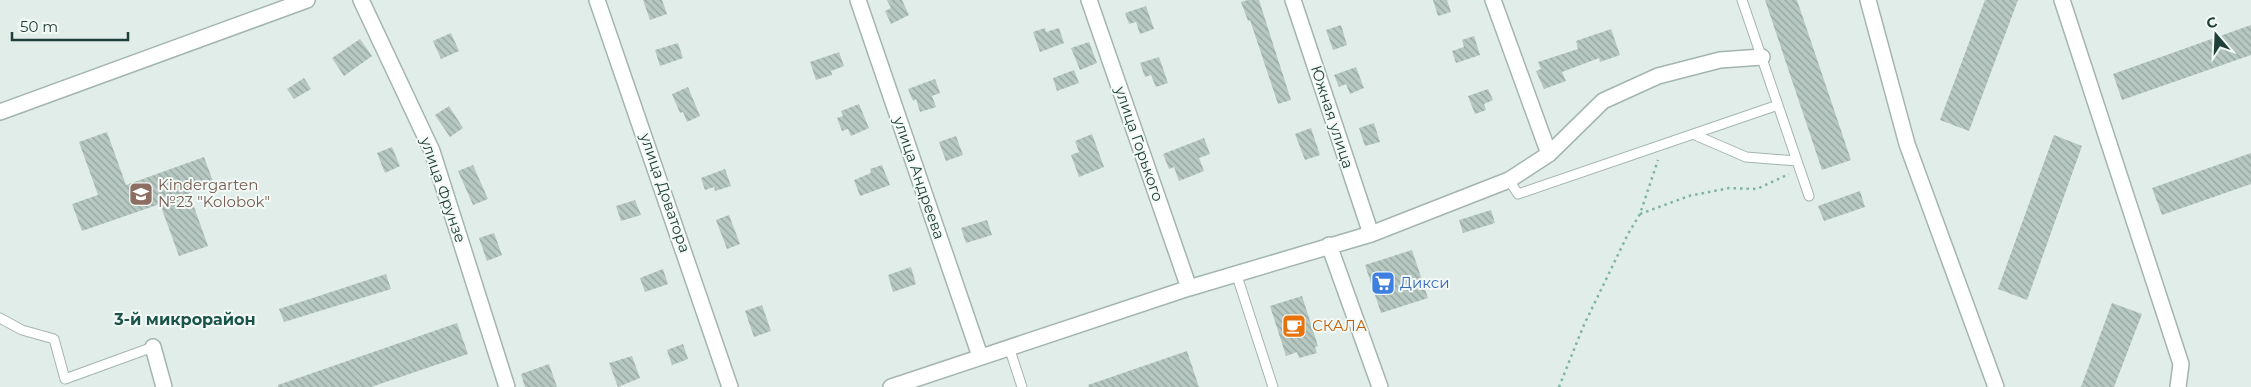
<svg xmlns="http://www.w3.org/2000/svg" width="2251" height="387" font-family="Montserrat,sans-serif">
<style>
.building{fill:url(#building-back-hatch)}
.lines{fill:none;stroke-linecap:round;stroke-linejoin:round}
.service-casing{stroke:#a3b5b0;stroke-width:11}
.minor-casing{stroke:#a3b5b0;stroke-width:18}
.path{stroke:#7fb3a4;stroke-width:2.5;stroke-dasharray:2.5 4;stroke-linecap:butt}
.service{stroke:#fff;stroke-width:9}
.minor{stroke:#fff;stroke-width:15}
.labels{text-anchor:middle;stroke-width:4;stroke-linejoin:round;paint-order:stroke}
.street-label{font-size:15px;fill:#203f38;stroke:#f2f9f6}
.education-label{font-size:15px;fill:#785e54;stroke:#f2f9f6;text-anchor:start}
.shop-label{font-size:15px;fill:#366cbe;stroke:#f2f9f6;text-anchor:start}
.food-label{font-size:15px;fill:#c56008;stroke:#f2f9f6;text-anchor:start}
.neighbourhood-label{font-size:16px;font-weight:bold;fill:#1a5347;stroke:#f2f9f6}
</style>
<defs>
<pattern id="building-back-hatch" width="6" height="6" patternUnits="userSpaceOnUse" patternTransform="scale(1.25)"><rect width="6" height="6" fill="#b6c8c1"/><path d="M-1 5l2 2M0 0l6 6M5-1l2 2" fill="none" stroke="#94a49e"/></pattern>
</defs>
<rect width="100%" height="100%" fill="#e1ede8"/>
<path class="building" d="M643,0H662L667,14L650,20Z
M887,0H902L909,15L891,24L885,11L891,8Z
M1248,0H1259L1291,100L1278,104L1250,20L1248,21L1241,2Z
M1433,0H1447L1451,12L1438,16Z
M1765,0H1797L1851,160L1822,170Z
M1985,0H2018L1969,131L1940,120Z
M1146,6L1154,29L1140,34L1136,22L1129,24L1125,13Z
M1341,25L1347,45L1333,50L1326,30Z
M2251,25V55L2122,100L2113,74Z
M1045,28L1046,32L1059,28L1064,43L1040,52L1033,32Z
M1611,29L1620,55L1600,62L1599,58L1562,72L1566,81L1544,89L1536,71L1541,69L1538,62L1578,49L1576,41Z
M451,33L459,51L441,59L433,41Z
M1474,36L1480,55L1456,63L1452,51L1464,47L1462,40Z
M360,39L372,56L344,76L332,58Z
M1089,42L1097,63L1080,70L1071,48Z
M678,43L683,58L660,66L655,50Z
M839,52L844,66L831,71L832,75L816,80L810,62Z
M1159,57L1168,83L1156,87L1151,75L1145,77L1140,63Z
M1356,67L1364,88L1350,94L1346,84L1339,87L1334,75Z
M1074,70L1079,83L1057,91L1053,78Z
M304,78L311,89L294,99L287,89Z
M935,79L940,93L932,96L936,107L920,112L916,99L913,101L908,89Z
M688,87L700,116L687,122L683,112L680,113L672,94Z
M1488,89L1493,100L1484,104L1486,110L1475,114L1468,96Z
M859,104L869,128L851,136L848,129L842,131L837,118L843,116L841,111Z
M449,106L463,128L450,137L435,115Z
M1374,123L1380,142L1365,146L1359,128Z
M1311,128L1320,155L1305,160L1295,134Z
M107,132L126,185L204,157L214,184L189,193L208,246L179,256L160,204L82,231L72,204L98,195L79,142Z
M1092,134L1104,167L1079,177L1071,155L1079,152L1075,141Z
M2054,135L2082,146L2027,300L1998,289Z
M956,136L963,155L946,161L939,142Z
M1204,138L1210,154L1199,158L1204,171L1179,181L1174,167L1169,169L1163,154Z
M392,147L400,166L385,173L377,153Z
M2251,153V184L2162,215L2152,188Z
M473,165L488,199L473,205L458,171Z
M882,165L890,185L860,196L854,180L871,173L870,169Z
M725,169L731,186L715,191L714,187L705,190L701,178Z
M1860,191L1865,207L1824,221L1818,206Z
M635,200L641,215L621,221L616,206Z
M1491,210L1495,223L1463,233L1459,220Z
M729,215L740,244L727,249L716,220Z
M987,220L992,235L966,243L961,228Z
M494,233L502,255L487,261L479,238Z
M1412,250L1428,298L1381,313L1365,265Z
M911,267L916,284L893,292L888,275Z
M663,269L668,284L645,292L640,278Z
M386,274L391,289L284,322L279,309Z
M1302,296L1318,346L1315,347L1317,353L1299,358L1297,352L1286,356L1270,306Z
M2112,303L2142,314L2114,387H2081Z
M762,305L771,331L754,337L745,311Z
M457,323L468,354L371,387H278V385Z
M683,344L688,359L672,365L667,350Z
M1187,351L1199,387H1089L1088,385Z
M632,356L640,378L618,387L609,363Z
M549,364L557,387H525L521,374Z"/>
<g class="lines">
<g class="service-casing">
<path id="service" d="M1742,0L1809,196
M1695,135L1746,157L1797,161
M1509,180L1518,194L1778,105
M1236,273L1273,387
M0,318L22,330L54,339L65,379L153,347
M1009,347L1022,387"/>
</g>
<g class="minor-casing">
<path id="minor" d="M361,0L432,151L507,387
M597,0L730,387
M858,0L980,356
M1089,0L1189,288
M1293,0L1371,234
M1493,0L1549,154
M1868,0L1907,144L1996,387
M2062,0L2181,364L2178,387
M0,112L307,0
M1329,245L1380,387
M153,347L164,387
M891,387L1189,288L1371,234L1509,180L1549,154L1603,101L1658,76L1720,60L1762,57"/>
</g>
<path class="path" d="M1640,214L1689,196L1729,188L1757,189L1789,174
M1559,387L1583,327L1628,234L1640,214L1658,160"/>
<use href="#service" class="service"/>
<use href="#minor" class="minor"/>
</g>
<defs>
<g id="school-square" transform="scale(1.25)"><rect x="-9" y="-9" width="18" height="18" rx="4" fill="#8d6e63" stroke="#f2f9f6"/><path d="M0-5L7-2L0 1L-7-2ZM-4 1L0 2.5L4 1V4Q0 6-4 4Z" fill="#fff"/></g>
<g id="supermarket-square" transform="scale(1.25)"><rect x="-9" y="-9" width="18" height="18" rx="4" fill="#3f7fe0" stroke="#f2f9f6"/><path d="M-6-5.5h2.5l.6 2H6L4.5 2H-2.5L-4.4-4H-6ZM-1.5 3.2a1.3 1.3 0 1 0 .1 0ZM3 3.2a1.3 1.3 0 1 0 .1 0Z" fill="#fff"/></g>
<g id="cafe-square" transform="scale(1.25)"><rect x="-9" y="-9" width="18" height="18" rx="4" fill="#e8710a" stroke="#f2f9f6"/><path d="M-5.5-4.5H6V0H3Q3 3.5 0 3.5H-2.5Q-5.5 3.5-5.5 0ZM3-3.2v2h1.7v-2ZM-6 4.5H4V6H-6Z" fill="#fff"/></g>
</defs>
<g fill-rule="evenodd">
<use href="#school-square" x="141" y="194"/>
<use href="#supermarket-square" x="1383" y="283"/>
<use href="#cafe-square" x="1294" y="326"/>
</g>
<g class="labels">
<g class="street-label">
<text transform="translate(1332 117) rotate(72)" y="5">Южная улица</text>
<text transform="translate(1139 144) rotate(71)" y="5">улица Горького</text>
<text transform="translate(919 178) rotate(71)" y="5">улица Андреева</text>
<text transform="translate(443 190) rotate(71)" y="5">улица Фрунзе</text>
<text transform="translate(665 193) rotate(71)" y="5">улица Доватора</text>
</g>
<g class="education-label">
<text x="158" y="190">Kindergarten<tspan x="158" dy="17">№23 "Kolobok"</tspan></text>
</g>
<g class="shop-label">
<text x="1400" y="288">Дикси</text>
</g>
<g class="food-label">
<text x="1312" y="331">СКАЛА</text>
</g>
<g class="neighbourhood-label">
<text x="185" y="325">3-й микрорайон</text>
</g>
</g>
<g transform="translate(2216 35) rotate(341)" stroke="#f2f9f6" stroke-width="4" paint-order="stroke">
<path d="M0-4L9 19L0 12L-9 19Z" fill="#203f38"/>
<text y="-8" font-size="14" font-weight="bold" text-anchor="middle" fill="#203f38">С</text>
</g>
<path d="M12 32v8h116v-8" fill="none" stroke="#203f38" stroke-width="2.5"/>
<text x="20" y="32" font-size="15" fill="#203f38" stroke="#f2f9f6" stroke-width="4" paint-order="stroke">50 m</text>
</svg>
